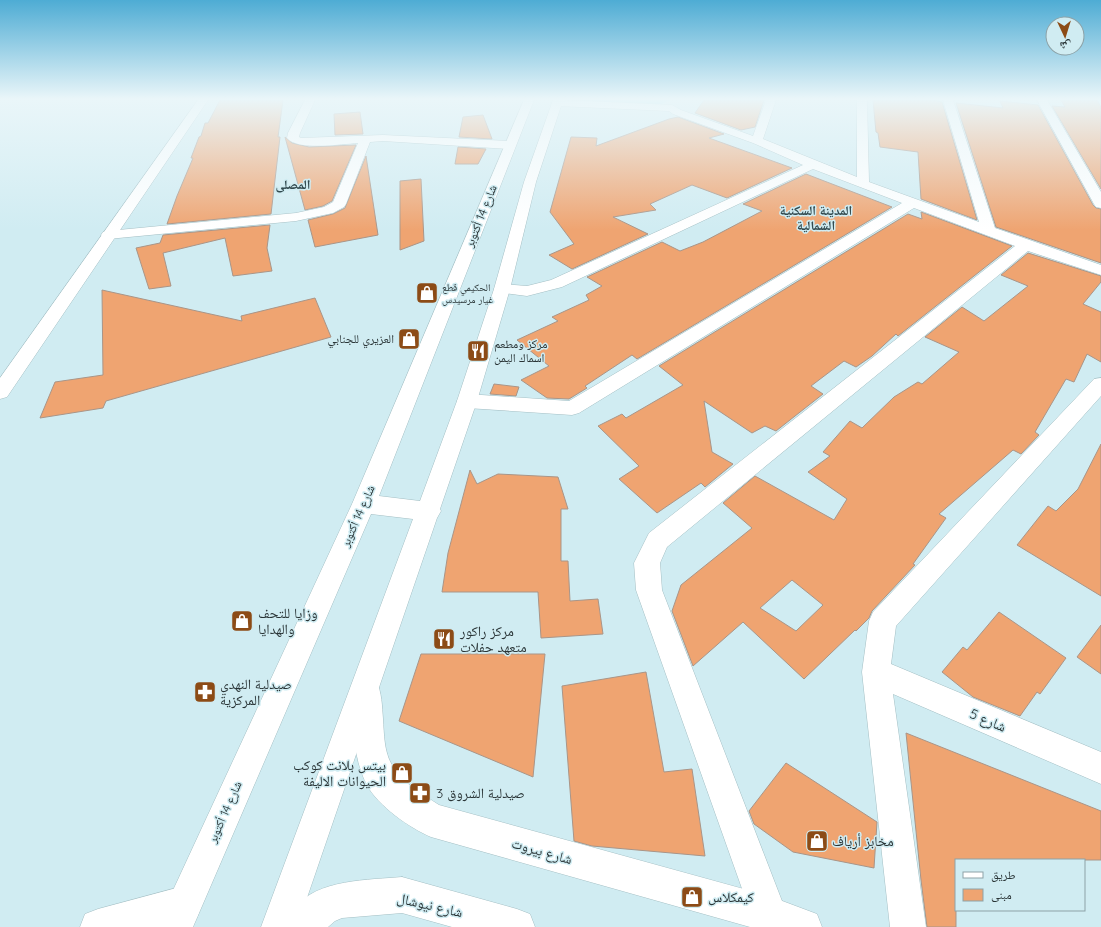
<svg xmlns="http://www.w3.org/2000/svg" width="1101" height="927" font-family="Quicksand,'Noto Naskh Arabic',sans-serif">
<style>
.green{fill:#80e3f8}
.building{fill:#efa471;stroke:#a99588;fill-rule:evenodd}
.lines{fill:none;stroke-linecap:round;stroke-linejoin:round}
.street-casing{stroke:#a4bfc4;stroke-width:1}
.secondary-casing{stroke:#a4bfc4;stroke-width:1}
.primary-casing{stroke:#a4bfc4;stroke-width:1}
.street{fill:#fff;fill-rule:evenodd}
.secondary{fill:#fff;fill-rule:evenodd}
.primary{fill:#fff;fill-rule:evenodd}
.labels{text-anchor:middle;stroke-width:3;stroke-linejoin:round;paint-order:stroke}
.far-poi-label{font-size:10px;fill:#293436;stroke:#d0ecf2;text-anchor:start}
.street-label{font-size:12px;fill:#293436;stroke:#d0ecf2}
.poi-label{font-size:12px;fill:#293436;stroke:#d0ecf2;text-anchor:end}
.far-district-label{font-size:13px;font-weight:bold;fill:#324a4f;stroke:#d0ecf2}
.near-poi-label{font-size:14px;fill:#293436;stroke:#d0ecf2;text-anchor:start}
.near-street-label{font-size:14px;fill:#293436;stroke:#d0ecf2}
</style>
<rect width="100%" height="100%" fill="#d0ecf2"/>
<path class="green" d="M575,100H671L658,105L575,102Z"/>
<path class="building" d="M220,100H283L278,137H280L271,214L167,224L177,196L193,158H191L199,137L201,136L205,123H208Z
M704,100H764L755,127L741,130L695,113Z
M873,100H937V101L942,102L977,220L921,199L918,152L880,147L878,133L876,132Z
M1061,100H1097L1101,107V189L1052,106L1065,107Z
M1000,101L1038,105L1093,205L1096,208L1101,209V263L996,227L956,103L1003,108Z
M360,112L363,134L335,135L334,114Z
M483,115L492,139L459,137L463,117Z
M678,117L724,134L709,138L792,168L727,198L692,185L650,204L656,210L613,217L648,234L572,269L549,255L574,244L550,212L571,137L597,138L596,146L669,119Z
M285,137L292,143L309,147L356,145L332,201L323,206L305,210Z
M458,147L486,149L478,164H455Z
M366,156L378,235L315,247L308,220L333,214L345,208Z
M806,174L892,207L637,359L632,355L585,386L587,388L569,399L547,398L521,380L549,366L517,340L558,321L552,317L589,300L586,295L602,286L587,277L662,242L680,251L703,242L762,211L743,204Z
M421,179L424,241L400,250V181Z
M921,212L1012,246L898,336L896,334L872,356L856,367L844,361L811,386L823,394L776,431L765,426L752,433L704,401L712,452L733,464L705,487L701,483L657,513L619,479L639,466L598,426L622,414L626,418L683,385L659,366L908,214L922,219Z
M270,225L267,248L272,271L233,276L225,238L163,253L171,286L149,289L136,248L160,243L163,235Z
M1028,253L1101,276V282L1083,304L1101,312V362L1087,354L1074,382L1066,379L1035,432L1039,435L1021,454L1013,450L939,514L946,518L913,564L915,565L872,611L869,618L856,631L855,630L804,679L743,622L693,666L672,611L681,585L752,528L723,503L755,476L834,520L847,499L808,472L830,456L823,452L850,421L862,428L894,397L918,382L922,384L959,352L925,337L962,307L984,321L1028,286L1001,275ZM792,580L823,605L796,631L760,608Z
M102,290L242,321L241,316L315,298L331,337L106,401L103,408L40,418L55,382L103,375Z
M494,384L519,387L516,396L490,394Z
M1101,444V596L1017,545L1048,506L1056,511L1078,489Z
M470,470L477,484L498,474L558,477L568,509H561V561H568L570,601L598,599L603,634L541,638L538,592H442L448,553Z
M999,612L1066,658L1040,694L1037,692L1020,716L973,697L942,672L963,647L967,650Z
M1101,625V674L1077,657Z
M421,654H545L533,777L399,721Z
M646,672L664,772L692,769L705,856L592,846L574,841L562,686Z
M906,733L1101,811V860H956V927H927L921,880Z
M786,763L877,822L874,868L793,852L754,824L749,811Z"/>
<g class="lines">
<g class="street-casing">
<path id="street" d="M305,100H315L300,133L299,137L301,138L383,135L509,141L513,143L515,145L513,147L509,149L383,141L370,142L346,204L344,207L333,213L296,221L108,239L103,238L101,235L103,232L108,231L296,213L324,207L333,202L358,143C342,144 297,151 287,138L288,133Z
M562,100L672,105L681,110L753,136L766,100H776L763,139L857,177V100H867L869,182L979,222L943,100H953L995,228L1101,265V275L1028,251L667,547L660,563L662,590L787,914L782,927H756L751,914L636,590L634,563L649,533L1015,246L914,208L579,413L572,415L467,408L460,406L457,401L460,396L467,394L569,401L902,203L813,169L562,287L527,296L496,292L494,289L496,286L502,284L527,286L551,280L803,165L753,143L673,114L669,111L557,106L552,103L553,101Z
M1037,100H1047L1101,192V208L1096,207L1094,204Z
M1101,378V396L896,626L891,664L1101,752V784L893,694L926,927H890L862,672L869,621L873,612L1094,379Z
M184,886L197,891L202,904L197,917L166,927H80L85,914L98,909Z"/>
</g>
<g class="secondary-casing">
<path id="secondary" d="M198,100H208L7,397L0,399V378Z
M366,675L376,680C382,693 382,706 383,719C384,734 384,752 392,765C402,783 422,794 439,805L769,896L817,914L822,927H750L431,837C410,828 378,806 367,785C357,766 354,744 353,722C352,707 350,694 356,680Z
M402,877L517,909L530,914L535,927H452L402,913L342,918L335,921L328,927H286C288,920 291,913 295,908C316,879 370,880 402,877Z"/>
</g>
<g class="primary-casing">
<path id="primary" d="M524,100H534L379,496L420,501L457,401L494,289L524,182L553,100H563L536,182L510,289L477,401L440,509L441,511L437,518L297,927H261L413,519L371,514L193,927H156L352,504Z"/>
</g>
<use href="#street" class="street"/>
<use href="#secondary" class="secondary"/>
<use href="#primary" class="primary"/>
</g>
<linearGradient id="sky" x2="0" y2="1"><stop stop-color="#4eacd4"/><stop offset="0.43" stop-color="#eaf6f9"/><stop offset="1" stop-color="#eaf6f9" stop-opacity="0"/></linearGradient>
<rect width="1101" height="230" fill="url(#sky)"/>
<defs>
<g id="shop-square" transform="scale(1.15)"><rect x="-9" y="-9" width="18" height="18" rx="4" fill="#8c4b16" stroke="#d0ecf2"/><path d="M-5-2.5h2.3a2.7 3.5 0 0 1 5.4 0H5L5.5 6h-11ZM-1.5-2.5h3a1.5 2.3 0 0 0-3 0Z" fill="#fff"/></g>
<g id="restaurant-square" transform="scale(1.15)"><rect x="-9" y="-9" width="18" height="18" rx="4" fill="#8c4b16" stroke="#d0ecf2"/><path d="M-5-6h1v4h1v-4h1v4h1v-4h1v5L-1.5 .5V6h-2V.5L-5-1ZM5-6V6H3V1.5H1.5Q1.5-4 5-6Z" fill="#fff"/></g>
<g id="pharmacy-square" transform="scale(1.15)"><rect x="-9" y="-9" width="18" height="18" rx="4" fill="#8c4b16" stroke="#d0ecf2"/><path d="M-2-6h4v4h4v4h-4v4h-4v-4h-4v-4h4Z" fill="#fff"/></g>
</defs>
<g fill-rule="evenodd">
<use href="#shop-square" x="427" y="293"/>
<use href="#shop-square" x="409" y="339"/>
<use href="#restaurant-square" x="478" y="351"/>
<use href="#shop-square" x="242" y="621"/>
<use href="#restaurant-square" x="444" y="639"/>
<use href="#pharmacy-square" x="205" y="692"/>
<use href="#shop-square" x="402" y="773"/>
<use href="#pharmacy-square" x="420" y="793"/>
<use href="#shop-square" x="817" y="841"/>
<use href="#shop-square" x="692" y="897"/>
</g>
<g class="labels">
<g class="far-poi-label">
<text x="442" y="291">الحكيمي قطع<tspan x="442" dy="12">غيار مرسيدس</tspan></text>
</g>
<g class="street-label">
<text transform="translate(481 216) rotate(-68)" y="4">شارع 14 أكتوبر</text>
<text transform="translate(358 516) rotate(-66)" y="4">شارع 14 أكتوبر</text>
<text transform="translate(225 812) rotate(-66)" y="4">شارع 14 أكتوبر</text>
</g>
<g class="poi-label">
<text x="394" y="343">العزيري للجنابي</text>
<text x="494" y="348" text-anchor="start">مركز ومطعم<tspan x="494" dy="14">اسماك اليمن</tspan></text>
</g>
<g class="far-district-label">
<text x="293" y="189">المصلى</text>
<text x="816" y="215">المدينة السكنية<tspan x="816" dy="15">الشمالية</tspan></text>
</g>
<g class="near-poi-label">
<text x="258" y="618">وزايا للتحف<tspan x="258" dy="16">والهدايا</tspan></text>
<text x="460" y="636">مركز راكور<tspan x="460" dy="16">متعهد حفلات</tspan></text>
<text x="220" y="689">صيدلية النهدي<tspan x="220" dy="16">المركزية</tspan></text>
<text x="386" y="770" text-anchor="end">بيتس بلانت كوكب<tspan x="386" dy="16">الحيوانات الاليفة</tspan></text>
<text x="436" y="798">صيدلية الشروق 3</text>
<text x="832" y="846">مخابز أرياف</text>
<text x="708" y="902">كيمكلاس</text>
</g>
<g class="near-street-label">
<text transform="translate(988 720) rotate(23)" y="5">شارع 5</text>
<text transform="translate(542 851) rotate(16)" y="5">شارع بيروت</text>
<text transform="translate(430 905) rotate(13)" y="5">شارع نيوشال</text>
</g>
</g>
<rect x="955" y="859" width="130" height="52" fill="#d0ecf2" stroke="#8da2a7"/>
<rect x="963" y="872" width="20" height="6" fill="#ffffff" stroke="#8da2a7"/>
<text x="991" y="879" font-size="12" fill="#293436">طريق</text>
<rect x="963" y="889" width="20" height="12" fill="#efa471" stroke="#8da2a7"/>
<text x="991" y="899" font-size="12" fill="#293436">مبنى</text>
<g transform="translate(1065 36) rotate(176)"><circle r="19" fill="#d0ecf2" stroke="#8da2a7"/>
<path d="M0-3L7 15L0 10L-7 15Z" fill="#8c4b16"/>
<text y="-6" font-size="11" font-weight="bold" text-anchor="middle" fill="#293436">ش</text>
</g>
</svg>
